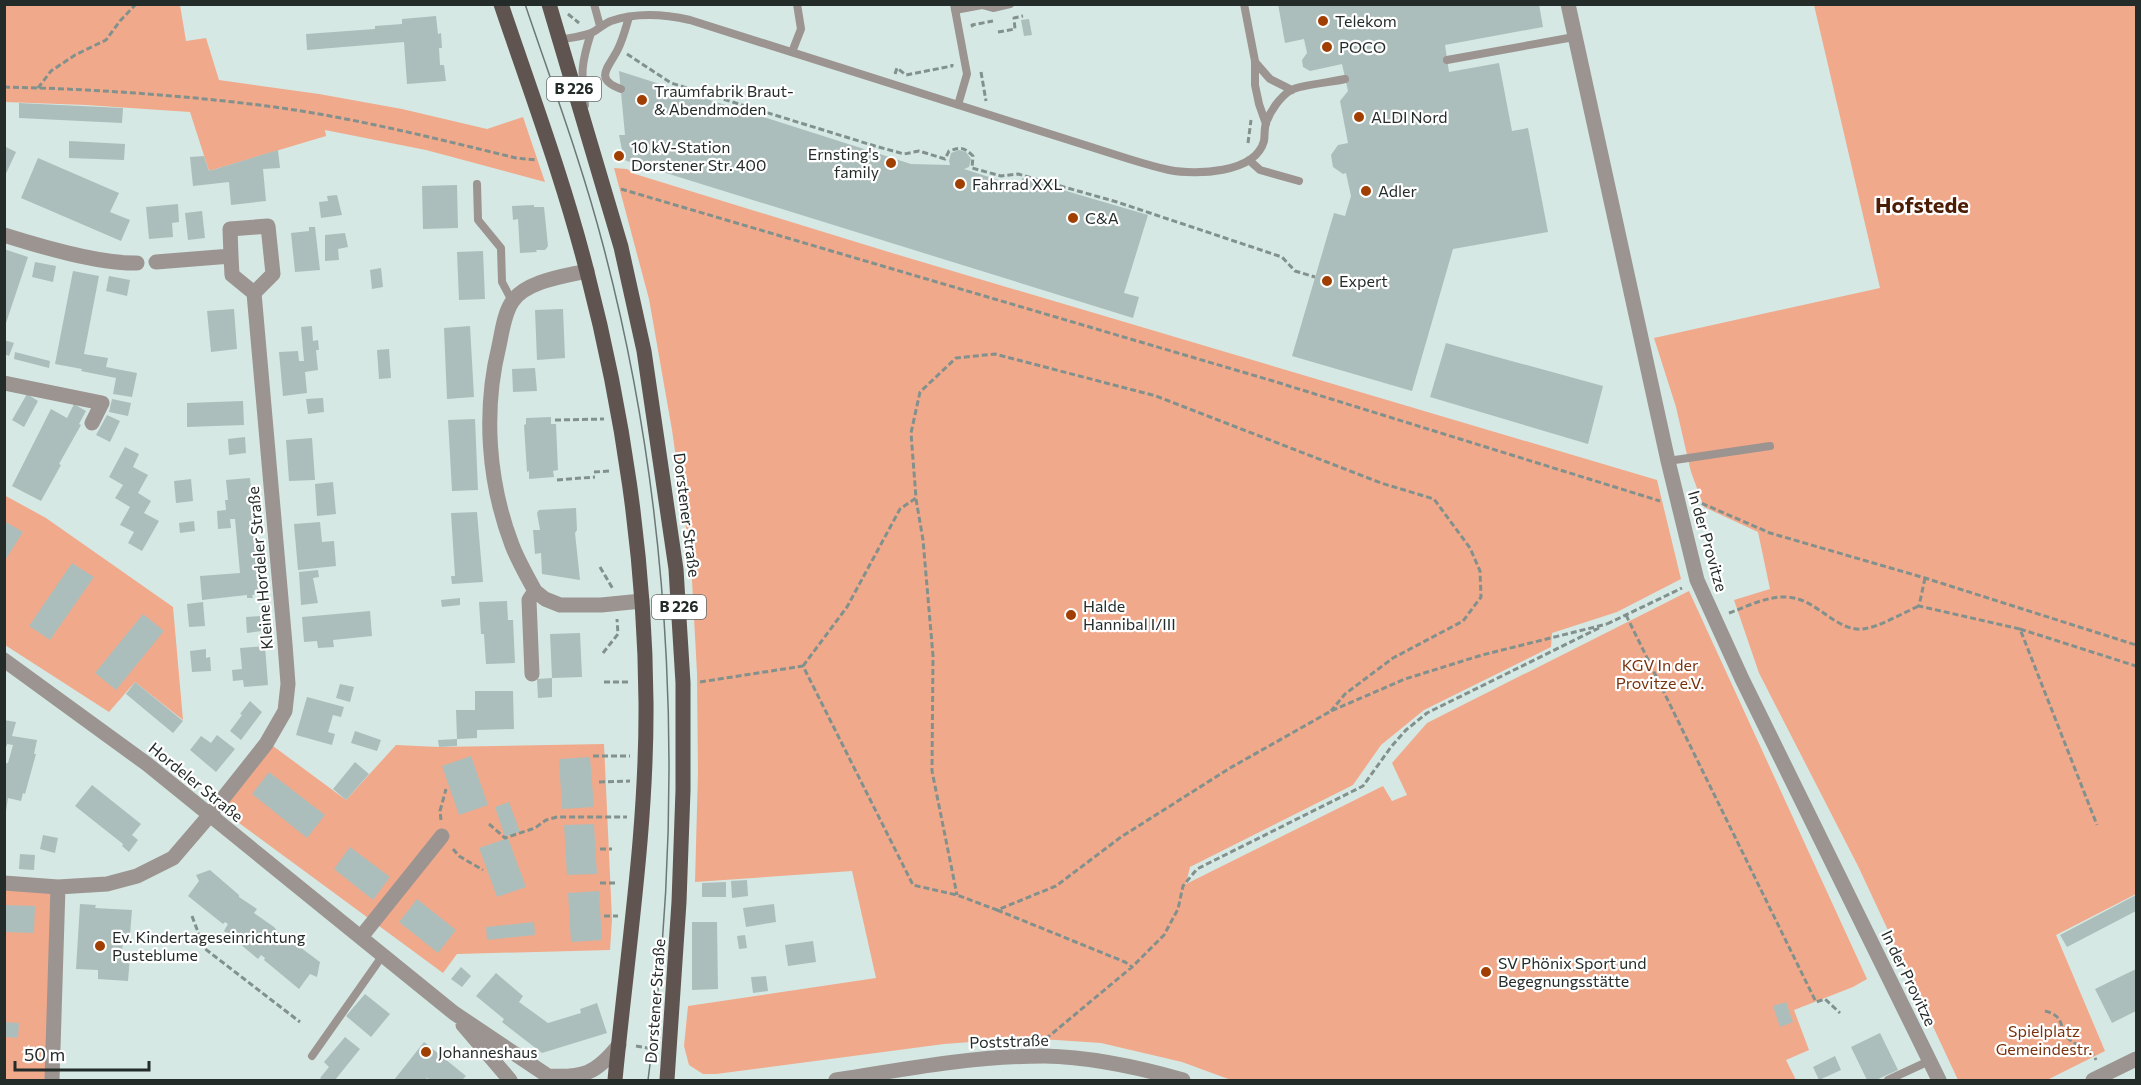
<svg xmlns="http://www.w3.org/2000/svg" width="2141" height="1085" font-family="Commissioner,sans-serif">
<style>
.green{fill:#f1a98b}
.building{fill:#acbebb}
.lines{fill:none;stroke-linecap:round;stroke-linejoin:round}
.path{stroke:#83918d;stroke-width:3;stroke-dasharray:6 3;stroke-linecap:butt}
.service{stroke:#9b9491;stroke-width:8}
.minor{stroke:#9b9491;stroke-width:15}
.tertiary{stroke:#9b9491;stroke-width:15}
.primary{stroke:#5f544f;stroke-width:15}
.tram{stroke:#6b7875;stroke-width:1.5}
.poi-dot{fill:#a13e01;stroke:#fff;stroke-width:2}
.labels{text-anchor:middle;stroke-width:4.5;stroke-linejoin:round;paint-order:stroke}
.shield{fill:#fff;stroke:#666b6a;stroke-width:1.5}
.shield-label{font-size:15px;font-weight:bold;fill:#242c2a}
.poi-label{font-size:16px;fill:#242c2a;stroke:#fff;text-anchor:start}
.street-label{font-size:16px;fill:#242c2a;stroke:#fff}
.park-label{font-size:16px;fill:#79320d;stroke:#fff}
.district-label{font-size:22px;font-weight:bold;fill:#4c1d05;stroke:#fff}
</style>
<rect width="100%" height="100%" fill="#d5e8e4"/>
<path class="green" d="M4,5H180L186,41L206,38L219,80L319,94L402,109L487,129L523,117L545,182L426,150L325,130L326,136L209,171L190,112L86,105L5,102Z
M1814,5H2136V894L2056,935L2105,1051L2047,1080H1958L1858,866L1759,673L1734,600L1770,589L1758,532L1704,507L1691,472L1676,407L1654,338L1880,288Z
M614,168L627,169L635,174L892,253L1657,480L1681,579L1617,612L1552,633L1551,647L1424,710L1381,745L1353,785L1190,867L1186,884L1383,786L1392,801L1407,795L1392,763L1427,723L1689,591L1867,979L1853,987L1794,1010L1809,1050L1786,1060L1796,1080H1231L1182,1062L1101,1043L1026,1038L944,1044L716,1074H703L689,1065L684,1046L688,1006L876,978L852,871L695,882L698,772L697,673L691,562L672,430L649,299Z
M4,495L46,518L173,607L183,720L135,682L109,712L5,645Z
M604,744L612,919L610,950L457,954L443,973L220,809L273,746L346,800L396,745L439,747Z
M4,883L58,887L52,1080H5Z"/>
<path class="building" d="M1278,4H1539L1543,27L1445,45L1449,72L1499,63L1512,131L1528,128L1548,232L1453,249L1412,391L1292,356L1334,213L1345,216L1351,196L1346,173L1343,174L1333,167L1331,155L1338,145L1348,143L1340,101L1348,91L1342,64L1310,71L1303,67L1302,60L1307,53L1304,39L1285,43Z
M436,16L438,34L441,33L442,48H439L440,65H444L446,81L407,84L404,42L307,50L306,34L375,29V26L402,24V19Z
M1029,19L1032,35L1024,36L1021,20Z
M619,71L911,164L950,165L949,161L951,153L959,150L966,152L971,159L969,167L964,169L1020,187L1022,178L1148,215L1124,293L1139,297L1133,318L624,160L619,135H625Z
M19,103L123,108L122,123L19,118Z
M69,141L125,144L124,160L69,158Z
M4,146L16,152L4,178Z
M278,150L280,168L263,169L266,201L231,205L229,182L193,186L190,157L204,156L209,171Z
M38,158L119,193L110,212L130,220L121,241L21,198Z
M457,185L458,228L423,229L422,186Z
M337,195L342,215L321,218L319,202L328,201L327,196Z
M178,204L179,222L172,223L173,237L149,239L146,207Z
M534,205V207H544L548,246L545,250H536L537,252L520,253L518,219L513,220L512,206Z
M202,211L205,238L188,240L185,213Z
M309,227H315L320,270L295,272L291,233L309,231Z
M345,233L348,247L338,249L339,260L325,261V235Z
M4,249L28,257L5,326H4Z
M483,251L485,299L459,300L457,252Z
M35,262L56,266L53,282L32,277Z
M381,268L383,287L372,289L370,270Z
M73,271L99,276L84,354L108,358L106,367L137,373L132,397L113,394L116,378L81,371L82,369L55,364Z
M109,276L130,280L127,296L106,291Z
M234,309L237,349L211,352L207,311Z
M563,309L565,358L537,360L535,310Z
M312,326L313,341L318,340L319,350H316L318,370L305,372L307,393L283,396L279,352L298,351L299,361H304L301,327Z
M470,326L474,397L447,399L444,328Z
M4,340L14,343L9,356L4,354Z
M1446,343L1603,386L1588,444L1430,397Z
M389,349L391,378L379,379L377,350Z
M15,352L50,361L49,368L14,359Z
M535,368L537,391L513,392L512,369Z
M27,394L38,401L24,427L12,420Z
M323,398L324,412L308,414L306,399Z
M112,399L131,403L128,416L109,412Z
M243,401L244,425L187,427V403Z
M74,404L86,411L79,424L81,425L59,464L61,465L41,501L12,486L51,409L67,418Z
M107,415L120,421L110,442L96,435Z
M551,417V424H556L558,470L553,471L554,477L529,479V471L527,472L524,425L526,424V418Z
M475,419L478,490L452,491L448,420Z
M245,437L246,453L229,455L228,439Z
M312,438L315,480L289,481L286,440Z
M125,447L139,454L133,467L148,475L138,493L151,501L144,513L159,521L142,551L128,543L134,532L120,525L130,507L115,498L123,485L109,477Z
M250,478L260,594L252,595L253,598H247V595L202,600L200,576L240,573L235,519H230L231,528L218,529L217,511L226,510L225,500H228L226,480Z
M191,479L193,501L176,503L174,481Z
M333,482L336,514L317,516L315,484Z
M576,508L577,530L575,533L580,580L542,574L541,553L535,554L533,530H540L537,513L539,510Z
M477,512L483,582L452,584L451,576H455L451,513Z
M4,521L23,532L4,562Z
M194,521L195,531L180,533L179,523Z
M320,522L322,542L334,541L336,566L298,570L294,524Z
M72,563L94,577L50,640L29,626Z
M318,570L319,577L313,578L318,603L301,605L299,572Z
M460,598V605L442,607L441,600Z
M507,601L508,620H513L515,663L486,664L484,634H481L479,602Z
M203,602L205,626L189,627L187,604Z
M370,611L372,636L333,640L334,647L318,648L317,641L304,642L302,617Z
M143,614L164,631L116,690L95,673Z
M261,616L262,631L247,633L246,617Z
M580,633L582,677L552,678V697L538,698L537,679L552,678L550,634Z
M265,646L268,685L244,687L243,680L233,681L232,670L242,669L240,648Z
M206,649V658L210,657L211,671L192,672L190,651Z
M135,682L183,721L173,733L126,694Z
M340,684L354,687L350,702L336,698Z
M475,691H513L514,729L477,730V738L457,739L456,710H475Z
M307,697L344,707L341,717L333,715L328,732L335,734L332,745L296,735Z
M250,701L262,712L241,740L230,731L242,715L240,714Z
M4,720L16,722L12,736L37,740L34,754H36L25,794L23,793L21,801L8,798L5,818L4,766L5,763H8L13,745L7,744V746L4,745Z
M355,731L381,740L377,751L351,743Z
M217,735L235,749L216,772L190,750L201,736L211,743Z
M457,739V746L439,747L438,740Z
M471,756L488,805L459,815L442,766Z
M590,757L594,807L562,809L559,759Z
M355,762L369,774L346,800L333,789Z
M269,772L325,815L307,838L252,794Z
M92,785L141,824L132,835L138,840L129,852L122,846L123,844L75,806Z
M509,802L520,832L505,837L495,807Z
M594,824L597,874L567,875L564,825Z
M43,835L58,838L55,853L40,849Z
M508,838L526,887L497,897L479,848Z
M350,847L390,877L373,900L334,869Z
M20,854L35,855L34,870L19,869Z
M210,870L239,895V897L257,909L254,913L274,927L279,933L277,937L280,939L283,936L288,940L289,939L320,962L317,977L310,974L299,989L264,960L265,958L261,955L258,959L224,931L228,924L225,922L223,924L188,896L199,881L196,875Z
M747,880L748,896L732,898L731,881Z
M726,882V897H702V883Z
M599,891L602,940L571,942L568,893Z
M2136,895V911L2067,947L2060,935Z
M417,899L456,930L438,953L399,922Z
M80,904L96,905L95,908L132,910L130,935L123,934L122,956L130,957L128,981L98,979V970L76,969Z
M774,904L776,922L746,927L743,908Z
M4,905L35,906L34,933L4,932Z
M534,922L535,935L487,940L486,927Z
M692,922H717L718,989L692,990Z
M745,935L747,948L739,949L737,936Z
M813,941L816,962L788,966L785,945Z
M461,967L471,976L462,987L451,979Z
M2136,969V1011L2112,1023L2095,989Z
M496,973L523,996L519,1002L548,1023L581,1013L580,1009L597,1003L607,1033L542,1053L502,1022L504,1019L476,996Z
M766,976L768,991L753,993L751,977Z
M365,994L390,1014L371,1037L346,1016Z
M1786,1002L1793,1022L1780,1027L1773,1006Z
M4,1022L19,1023L18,1038L4,1037Z
M1880,1033L1898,1070L1876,1080H1867L1851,1047Z
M345,1037L360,1049L335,1080H323L320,1078L329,1067L324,1062Z
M424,1042L466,1076L462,1080H430L427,1078L425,1080H394Z
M1835,1056L1841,1070L1819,1080L1813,1067Z"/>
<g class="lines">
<path class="path" d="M568,14L579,23
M973,27L972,25L993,21
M998,32L1015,29L1014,18L1023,16
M627,54L671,83L875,146L904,154L919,151L945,159L949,151C961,147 964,147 973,156L972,168L1001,176L1018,174L1117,202L1282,257L1295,271L1315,277
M981,72L986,101
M895,74L897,68L906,75L952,66V64
M4,87C92,89 181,95 267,106C351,117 434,138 516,158L536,160
M38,88L51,71L75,55L106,40L120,21L136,4
M1248,143L1251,120
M621,189L1273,381L1660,501
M555,420L604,419
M594,472L610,471
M557,480L595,477
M916,499L923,540L933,656L932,771L957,895
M1693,504L1701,503L1770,533L1925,578L2136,645
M600,567L613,589
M1925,578L1919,606L2020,629L2097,825
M1729,613C1748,606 1767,596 1787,597C1816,598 1836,632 1863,629C1879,627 1903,613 1919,606
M1626,615L1816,1002L1825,999L1840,1013
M1607,624L1682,588
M2020,629L2136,666
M603,653L618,634L617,619
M803,666L847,607L900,509L916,498L911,433L920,392L956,358L995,354L1156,396L1381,483L1434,499L1470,548L1480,571L1481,597L1463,621L1393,658L1345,694L1331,711
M604,682H629
M700,682L803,666L913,885L957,895L997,910L1056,886L1121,837L1230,768L1331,711L1405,679L1482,655L1607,624
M593,756H630
M599,782L630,781
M441,820L440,811L446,789
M489,824L505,838L535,828L546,820L557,817H627
M453,849L459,856L483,870
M600,849H612
M600,883H616
M997,910L1125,962L1132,967
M192,916L204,948L300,1022
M604,916H618
M2045,1011C2066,1016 2058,1028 2069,1039C2079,1049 2089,1044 2096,1060
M1047,1040L1048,1037L1132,967L1164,935L1178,909L1183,886L1197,869L1363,786L1391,747L1406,730L1427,713L1601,627
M636,1046L653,1049"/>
<path class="service" d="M594,4L600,26
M954,4L967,74L958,105
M1244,4L1255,61V85L1259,104L1266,124
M955,10L982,5L993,8L1010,4
M558,40C568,38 581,37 591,33C598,30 603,24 611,21C637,12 663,14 690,20L1129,159C1142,163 1155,167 1169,170C1195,175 1255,174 1264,141C1265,135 1264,129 1266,123C1270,111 1280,97 1291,90C1300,85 1333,82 1345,79
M792,52L801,29L797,4
M1447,60L1574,37
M1255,62L1270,79L1292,90
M621,89C592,79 610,66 618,49C623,39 626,27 629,17
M585,105C581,72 581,64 591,33
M1249,160L1260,170L1299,181
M477,184L478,220L501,248L502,282L512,301
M1668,461L1770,446
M312,1056L383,955
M1888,1080L1929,1061"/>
<path class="minor" d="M1568,4L1668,461L1697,580L1742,679L1939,1080
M4,235C42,247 99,264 137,263
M156,262L231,256L232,275L254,293L273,274L268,226L230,229L231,256
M4,383L102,403L92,423
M535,591L545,599L560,605H601L642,601
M4,660L147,764L454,1013L554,1080
M532,674L529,600L535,591C527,576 518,561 512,545C488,482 483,411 499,346C502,332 504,314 512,302C525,281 566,276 587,271
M4,883L58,887L107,884L137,876L173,858L209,816L266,744L285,711L288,684L285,644L254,293
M361,937L442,836
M463,1025L510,1080
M547,1076C583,1078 596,1074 619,1045
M52,1080L58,887
M2093,1080L2136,1059"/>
<path class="tertiary" d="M836,1080C905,1069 974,1056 1044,1056C1092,1057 1138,1067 1183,1080"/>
<path class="primary" d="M501,4C531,93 564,181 587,272C623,410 645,559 646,702C647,829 627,954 615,1080
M549,4L621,247L644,351L676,569L683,683V790L679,902L667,1080"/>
<path class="tram" d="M525,4C552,84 582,164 603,245C675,517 685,802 648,1080"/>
</g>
<g class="poi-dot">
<circle cx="1323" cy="21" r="6"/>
<circle cx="1327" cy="47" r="6"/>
<circle cx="642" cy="100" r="6"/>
<circle cx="1359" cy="117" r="6"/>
<circle cx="619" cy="156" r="6"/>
<circle cx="891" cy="163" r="6"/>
<circle cx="960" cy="184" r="6"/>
<circle cx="1366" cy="191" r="6"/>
<circle cx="1073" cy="218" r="6"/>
<circle cx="1327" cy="281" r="6"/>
<circle cx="1071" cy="615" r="6"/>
<circle cx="100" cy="946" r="6"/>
<circle cx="1486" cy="972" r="6"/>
<circle cx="426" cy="1052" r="6"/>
</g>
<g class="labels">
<g class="shield">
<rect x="547" y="77" width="54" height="24" rx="4.5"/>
<rect x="652" y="595" width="54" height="24" rx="4.5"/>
</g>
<g class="shield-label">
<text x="574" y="94">B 226</text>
<text x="679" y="612">B 226</text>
</g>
<g class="poi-label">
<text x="1335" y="27">Telekom</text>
<text x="1339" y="53">POCO</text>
<text x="654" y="97">Traumfabrik Braut-<tspan x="654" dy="18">&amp; Abendmoden</tspan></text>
<text x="1371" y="123">ALDI Nord</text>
<text x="631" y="153">10 kV-Station<tspan x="631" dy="18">Dorstener Str. 400</tspan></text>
<text x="879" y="160" text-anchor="end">Ernsting's<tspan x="879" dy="18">family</tspan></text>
<text x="972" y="190">Fahrrad XXL</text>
<text x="1378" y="197">Adler</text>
<text x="1085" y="224">C&amp;A</text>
<text x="1339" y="287">Expert</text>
<text x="1083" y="612">Halde<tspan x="1083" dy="18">Hannibal I/III</tspan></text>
<text x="112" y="943">Ev. Kindertageseinrichtung<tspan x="112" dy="18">Pusteblume</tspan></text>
<text x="1498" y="969">SV Phönix Sport und<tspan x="1498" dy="18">Begegnungsstätte</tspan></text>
<text x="438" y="1058">Johanneshaus</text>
</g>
<g class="street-label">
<text transform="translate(687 515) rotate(83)" y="6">Dorstener Straße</text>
<text transform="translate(1708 541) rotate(74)" y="6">In der Provitze</text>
<text transform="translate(260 568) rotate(-95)" y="6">Kleine Hordeler Straße</text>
<text transform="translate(196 782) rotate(39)" y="6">Hordeler Straße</text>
<text transform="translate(1909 978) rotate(64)" y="6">In der Provitze</text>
<text transform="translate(655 1001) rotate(-86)" y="6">Dorstener Straße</text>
<text transform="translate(1009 1041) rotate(-2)" y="6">Poststraße</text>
</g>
<g class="park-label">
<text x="1660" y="671">KGV In der<tspan x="1660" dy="18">Provitze e.V.</tspan></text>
<text x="2044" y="1037">Spielplatz<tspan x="2044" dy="18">Gemeindestr.</tspan></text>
</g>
<g class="district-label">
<text x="1922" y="213">Hofstede</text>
</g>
</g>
<rect width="2141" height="1085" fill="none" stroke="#242c2a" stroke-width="12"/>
<path d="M15 1061v9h134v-9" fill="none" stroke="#242c2a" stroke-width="3"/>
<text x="24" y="1061" font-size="18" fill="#242c2a" stroke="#ffffff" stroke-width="4.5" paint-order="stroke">50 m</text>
</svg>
